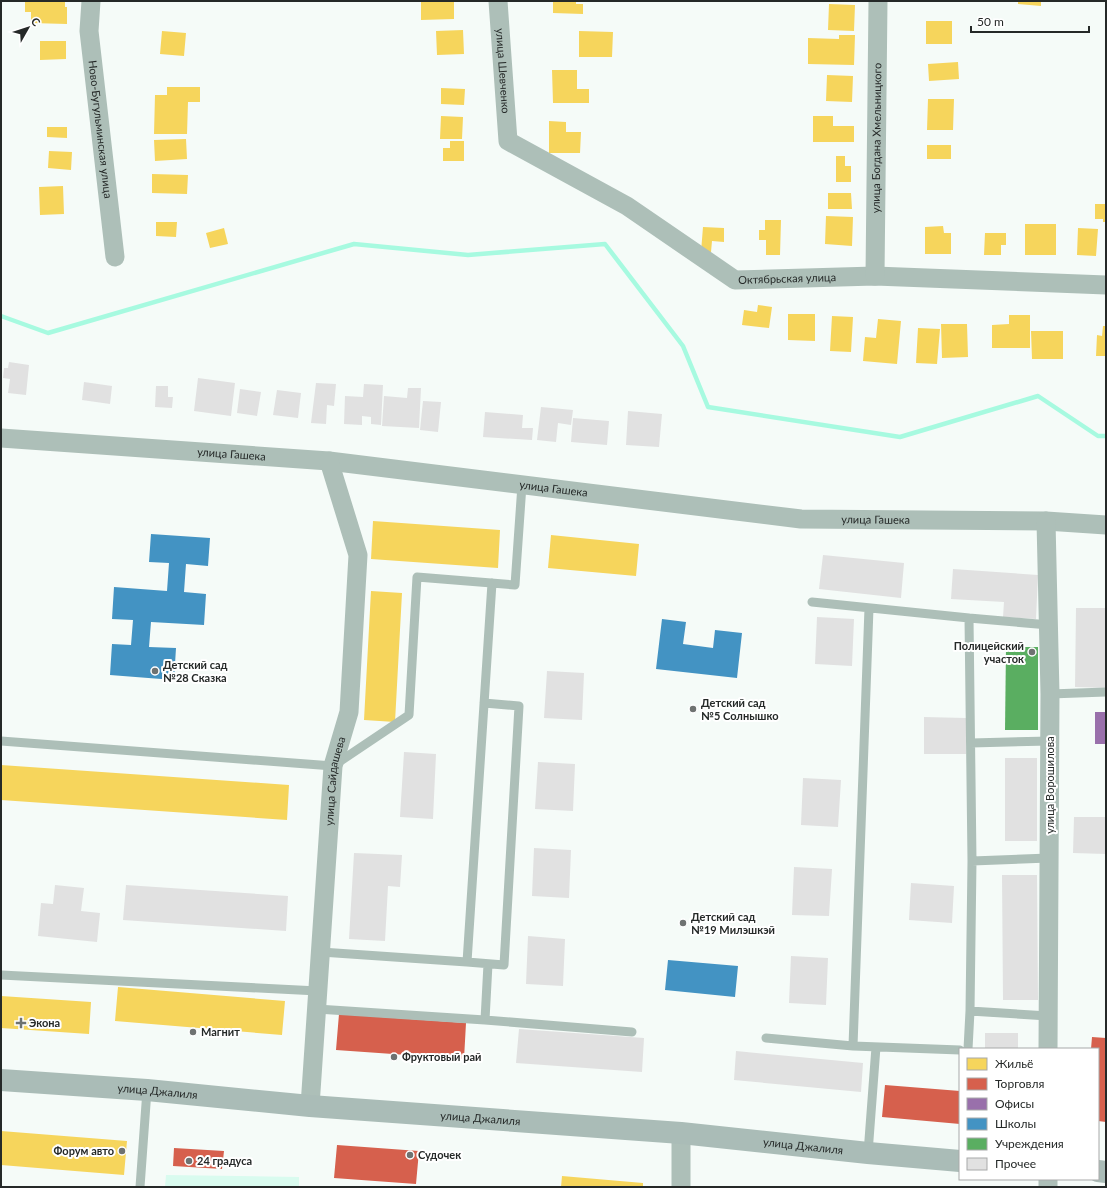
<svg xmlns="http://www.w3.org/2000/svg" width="1107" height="1188" font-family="Lato,sans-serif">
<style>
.green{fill:#d9fbef}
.homes{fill:#f6d55c}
.shops{fill:#d6604d}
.offices{fill:#9970ab}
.schools{fill:#4393c3}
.public{fill:#5aae61}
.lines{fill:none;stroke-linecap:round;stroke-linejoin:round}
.stream{stroke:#a7fae0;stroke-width:4.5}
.building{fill:#e1e1e1}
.lane{stroke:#adbfb8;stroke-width:9}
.street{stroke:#adbfb8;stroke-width:19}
.secondary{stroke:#aabcb7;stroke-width:22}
.poi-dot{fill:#6e7271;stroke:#fff;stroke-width:1.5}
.labels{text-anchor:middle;stroke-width:4;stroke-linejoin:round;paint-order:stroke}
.street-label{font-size:11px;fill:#252928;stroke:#fff}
.poi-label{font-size:11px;font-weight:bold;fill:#252928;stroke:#fff;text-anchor:start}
</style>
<rect width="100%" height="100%" fill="#f5fbf8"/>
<path class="green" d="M166,1175L299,1177V1187H165Z"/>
<path class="homes" d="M25,1H65V7H67V24L31,23V12H25Z
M421,1H454V19L421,20Z
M553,1H576V4H583V14L553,13Z
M1018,1H1041V6L1018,4Z
M829,4L855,5L854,31L828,30Z
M926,21H952V44H926Z
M463,30L464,54L437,55L436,31Z
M162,31L186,33L184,56L160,54Z
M579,31L613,32L612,57H579Z
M839,35H855L854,65L808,64V38L839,39Z
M40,41H66V59L40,60Z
M958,62L959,79L929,81L928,64Z
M552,70H577V89H589V103H553Z
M827,75L853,76L852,102L826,101Z
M167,87H200V102H188L187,134H154L155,95H167Z
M441,88L465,89L464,105L441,104Z
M928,99H954L953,130H927Z
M441,116L463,117L462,139H440Z
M813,116H833V126H854V142H813Z
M549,121L566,122V132H581L580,153H549Z
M47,127H67V138L47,137Z
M186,139L187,159L155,161L154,140Z
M450,141H464V161H443V148H450Z
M927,145H951V159H927Z
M49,151L72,152L71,170L48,168Z
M836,156H845V166H851V182H836Z
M152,174L188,175L187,194L152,193Z
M63,186L64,214L40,215L39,187Z
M828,193H851L852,209H828Z
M1095,204H1106V222H1103V219H1095Z
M826,216L853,217L852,246L825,244Z
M765,220H781L780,255H766V240H759V230H765Z
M156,222H177L176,237L156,236Z
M1025,224H1056V255H1025Z
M943,226L944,233H951V254H925V227Z
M703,227L724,228V242L712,241L711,252H701Z
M224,228L228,244L210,248L206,233Z
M1078,228L1098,229L1096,256L1077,255Z
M985,233H1006V245H1001V255H984Z
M758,305L772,307L769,328L742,325L744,310L757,312Z
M788,314H815V341L788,340Z
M1009,315H1030V348H992V325L1009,324Z
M832,316L853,317L851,352L830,351Z
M878,319L901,321L897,364L863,361L865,337L876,338Z
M941,324H967L968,357L942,358Z
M1103,326H1106V356H1096L1097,335L1102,336Z
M918,328L940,329L937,364L916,363Z
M1031,331H1063V359H1032Z
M373,521L500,530L498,568L371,559Z
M551,535L639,544L636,576L548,568Z
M371,591L402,593L395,722L364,720Z
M1,765L289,785L287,820L1,800Z
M118,987L285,1001L282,1035L115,1021Z
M1,996L91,1002L89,1034L1,1028Z
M1,1131L127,1141L124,1175L1,1165Z
M562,1176L643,1183V1187H561Z"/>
<path class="shops" d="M339,1014L466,1023L464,1059L336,1050Z
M1092,1037L1106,1038V1122L1098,1121V1049H1091Z
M885,1085L960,1091V1124L882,1117Z
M337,1145L419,1151L416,1184L334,1178Z
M174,1148L224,1151L222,1169L173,1166Z"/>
<path class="offices" d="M1095,712H1106V744H1095Z"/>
<path class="schools" d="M151,534L210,538L208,566L186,564L184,592L206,594L204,625L151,622L149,647L176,648L174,680L110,675L112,644L131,645L133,620L112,619L114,587L167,591L169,563L149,562Z
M662,619L686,622L683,644L713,648L715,630L742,633L737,678L656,669Z
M668,960L738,966L735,997L665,990Z"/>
<path class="public" d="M1006,647H1038V730H1005Z"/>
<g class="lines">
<path class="stream" d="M1,316L48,333L354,244L468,255L605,244L683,346L708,407L900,437L1038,396L1098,436H1106"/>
</g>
<path class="building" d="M9,362L29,365L26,395L8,393L10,379L3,378L4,368H8Z
M198,378L235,383L231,416L194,411Z
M84,382L112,386L110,404L82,400Z
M316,383L336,384L334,406L327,405L326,424L311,423Z
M364,384L383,385L381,425L371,424V417L362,416V425L344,424L345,396L363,397Z
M156,386H168V397H173L172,408L155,407Z
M408,388H421L419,428L382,426L384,396L407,398Z
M240,389L261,392L257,416L237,413Z
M277,390L301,393L298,418L273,415Z
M423,401L441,402L438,432L420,430Z
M541,407L573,410L571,425L558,423L556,442L537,440Z
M628,411L662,414L659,447L626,445Z
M485,412L523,415L522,428H533L532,440L483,437Z
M573,418L609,421L607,445L571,442Z
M823,555L904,563L901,598L819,589Z
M953,569L1038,575L1036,619L1003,617L1004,602L951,599Z
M1076,608H1106V688L1075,687Z
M817,617L854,619L852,666L815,664Z
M547,671L584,673L582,720L544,718Z
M924,717L966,718V754H924Z
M404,752L436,754L433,819L400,817Z
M1005,758H1037V841H1005Z
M538,762L575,764L573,811L535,809Z
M803,778L841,780L838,827L801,825Z
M1074,817H1106V854L1073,853Z
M534,848L571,850L569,898L532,896Z
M354,853L402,855L400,887L388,886L385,941L349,939Z
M794,867L832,869L829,916L792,915Z
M1002,875H1037L1038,1000H1003Z
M911,883L954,886L952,923L909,920Z
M55,885L84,888L81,911L100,913L97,942L38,936L41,903L53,904Z
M126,885L288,896L286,931L123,920Z
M528,936L565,939L563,986L526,984Z
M791,956L828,958L826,1005L789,1003Z
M519,1029L644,1038L642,1072L516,1063Z
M985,1033H1018V1049H985Z
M736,1051L863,1063L861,1092L734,1080Z"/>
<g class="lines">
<path class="lane" d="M812,602L969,618L972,861L970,1011L1048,1016
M969,618L1049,625
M1050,694L1106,692
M1,741L333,766L409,715L417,577L515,585L522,485
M971,743L1050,741
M972,861L1049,858
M321,952L467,962L492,583
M467,962L504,965L519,706L484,703
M1,975L318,991
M317,1009L485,1020L488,964
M485,1020L632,1032
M766,1038L853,1046L960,1050
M853,1046L869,608
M968,1049L970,1011
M868,1153L876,1047
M140,1187L147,1090"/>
<g class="street">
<path id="s1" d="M91,1L89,31L115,257"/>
<path id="s2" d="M498,1L508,141L627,206L735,280L875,276L1106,285"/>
<path id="s3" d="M875,276L878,1"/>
<path id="s4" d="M1,438L329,461L801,519L1046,521L1106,525"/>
<path d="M1046,521L1050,694L1048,1049"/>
<path id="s5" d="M310,1106L333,766L349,712L358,555L329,461"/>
<path d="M681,1133V1187"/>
<path d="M1048,1179V1187"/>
</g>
<g class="secondary">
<path id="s6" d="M1,1080L147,1090L310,1106L681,1133L868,1153L960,1161"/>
<path d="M1098,1171L1106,1172"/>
</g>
</g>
<g class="poi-dot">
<circle cx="1032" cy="652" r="4"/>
<circle cx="155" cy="671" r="4"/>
<circle cx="693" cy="709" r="4"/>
<circle cx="683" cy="923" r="4"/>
<path d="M19 1017h4v4h4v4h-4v4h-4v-4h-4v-4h4z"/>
<circle cx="193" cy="1032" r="4"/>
<circle cx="394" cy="1057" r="4"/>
<circle cx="122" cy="1151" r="4"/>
<circle cx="410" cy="1155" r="4"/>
<circle cx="189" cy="1161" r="4"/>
</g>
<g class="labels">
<g class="street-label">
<text dy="4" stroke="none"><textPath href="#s2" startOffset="70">улица Шевченко</textPath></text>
<text dy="4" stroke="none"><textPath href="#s1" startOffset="129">Ново-Бугульминская улица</textPath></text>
<text dy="4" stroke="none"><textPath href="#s3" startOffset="138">улица Богдана Хмельницкого</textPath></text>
<text dy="4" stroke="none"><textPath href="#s2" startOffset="459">Октябрьская улица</textPath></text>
<text dy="4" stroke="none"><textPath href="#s4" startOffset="231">улица Гашека</textPath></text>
<text dy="4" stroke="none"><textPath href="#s4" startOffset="555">улица Гашека</textPath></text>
<text dy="4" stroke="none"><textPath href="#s4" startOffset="879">улица Гашека</textPath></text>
<text dy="4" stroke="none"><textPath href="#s5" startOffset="326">улица Сайдашева</textPath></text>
<text transform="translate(1050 785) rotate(-90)" y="4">улица Ворошилова</text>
<text dy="4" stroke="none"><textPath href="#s6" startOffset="157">улица Джалиля</textPath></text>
<text dy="4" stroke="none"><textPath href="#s6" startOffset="481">улица Джалиля</textPath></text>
<text dy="4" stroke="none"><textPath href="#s6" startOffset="805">улица Джалиля</textPath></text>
</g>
<g class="poi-label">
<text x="1024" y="650" text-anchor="end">Полицейский<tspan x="1024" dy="13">участок</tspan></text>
<text x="163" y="669">Детский сад<tspan x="163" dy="13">№28 Сказка</tspan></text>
<text x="701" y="707">Детский сад<tspan x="701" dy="13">№5 Солнышко</tspan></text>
<text x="691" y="921">Детский сад<tspan x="691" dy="13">№19 Милэшкэй</tspan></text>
<text x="29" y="1027">Экона</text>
<text x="201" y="1036">Магнит</text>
<text x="402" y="1061">Фруктовый рай</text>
<text x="114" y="1155" text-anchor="end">Форум авто</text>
<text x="418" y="1159">Судочек</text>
<text x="197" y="1165">24 градуса</text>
</g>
</g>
<rect width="1107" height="1188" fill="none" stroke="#252928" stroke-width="4"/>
<rect x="959" y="1048" width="140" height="132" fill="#ffffff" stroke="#a8a9a9"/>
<rect x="967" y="1058" width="20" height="12" fill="#f6d55c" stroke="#a8a9a9"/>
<text x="995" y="1068" font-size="12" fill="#252928">Жильё</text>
<rect x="967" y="1078" width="20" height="12" fill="#d6604d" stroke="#a8a9a9"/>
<text x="995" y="1088" font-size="12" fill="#252928">Торговля</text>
<rect x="967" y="1098" width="20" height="12" fill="#9970ab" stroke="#a8a9a9"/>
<text x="995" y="1108" font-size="12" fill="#252928">Офисы</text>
<rect x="967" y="1118" width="20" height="12" fill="#4393c3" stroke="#a8a9a9"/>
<text x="995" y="1128" font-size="12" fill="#252928">Школы</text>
<rect x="967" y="1138" width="20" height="12" fill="#5aae61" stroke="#a8a9a9"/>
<text x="995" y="1148" font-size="12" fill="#252928">Учреждения</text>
<rect x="967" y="1158" width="20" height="12" fill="#e1e1e1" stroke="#a8a9a9"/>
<text x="995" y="1168" font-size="12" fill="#252928">Прочее</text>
<g transform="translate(28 28) rotate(51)" stroke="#ffffff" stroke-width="3" paint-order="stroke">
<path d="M0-3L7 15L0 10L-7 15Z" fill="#252928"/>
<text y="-6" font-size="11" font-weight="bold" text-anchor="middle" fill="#252928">С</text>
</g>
<path d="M971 26v6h118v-6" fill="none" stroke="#252928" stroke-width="2"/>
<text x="977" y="26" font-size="12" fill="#252928" stroke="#ffffff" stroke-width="3" paint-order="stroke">50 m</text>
</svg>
